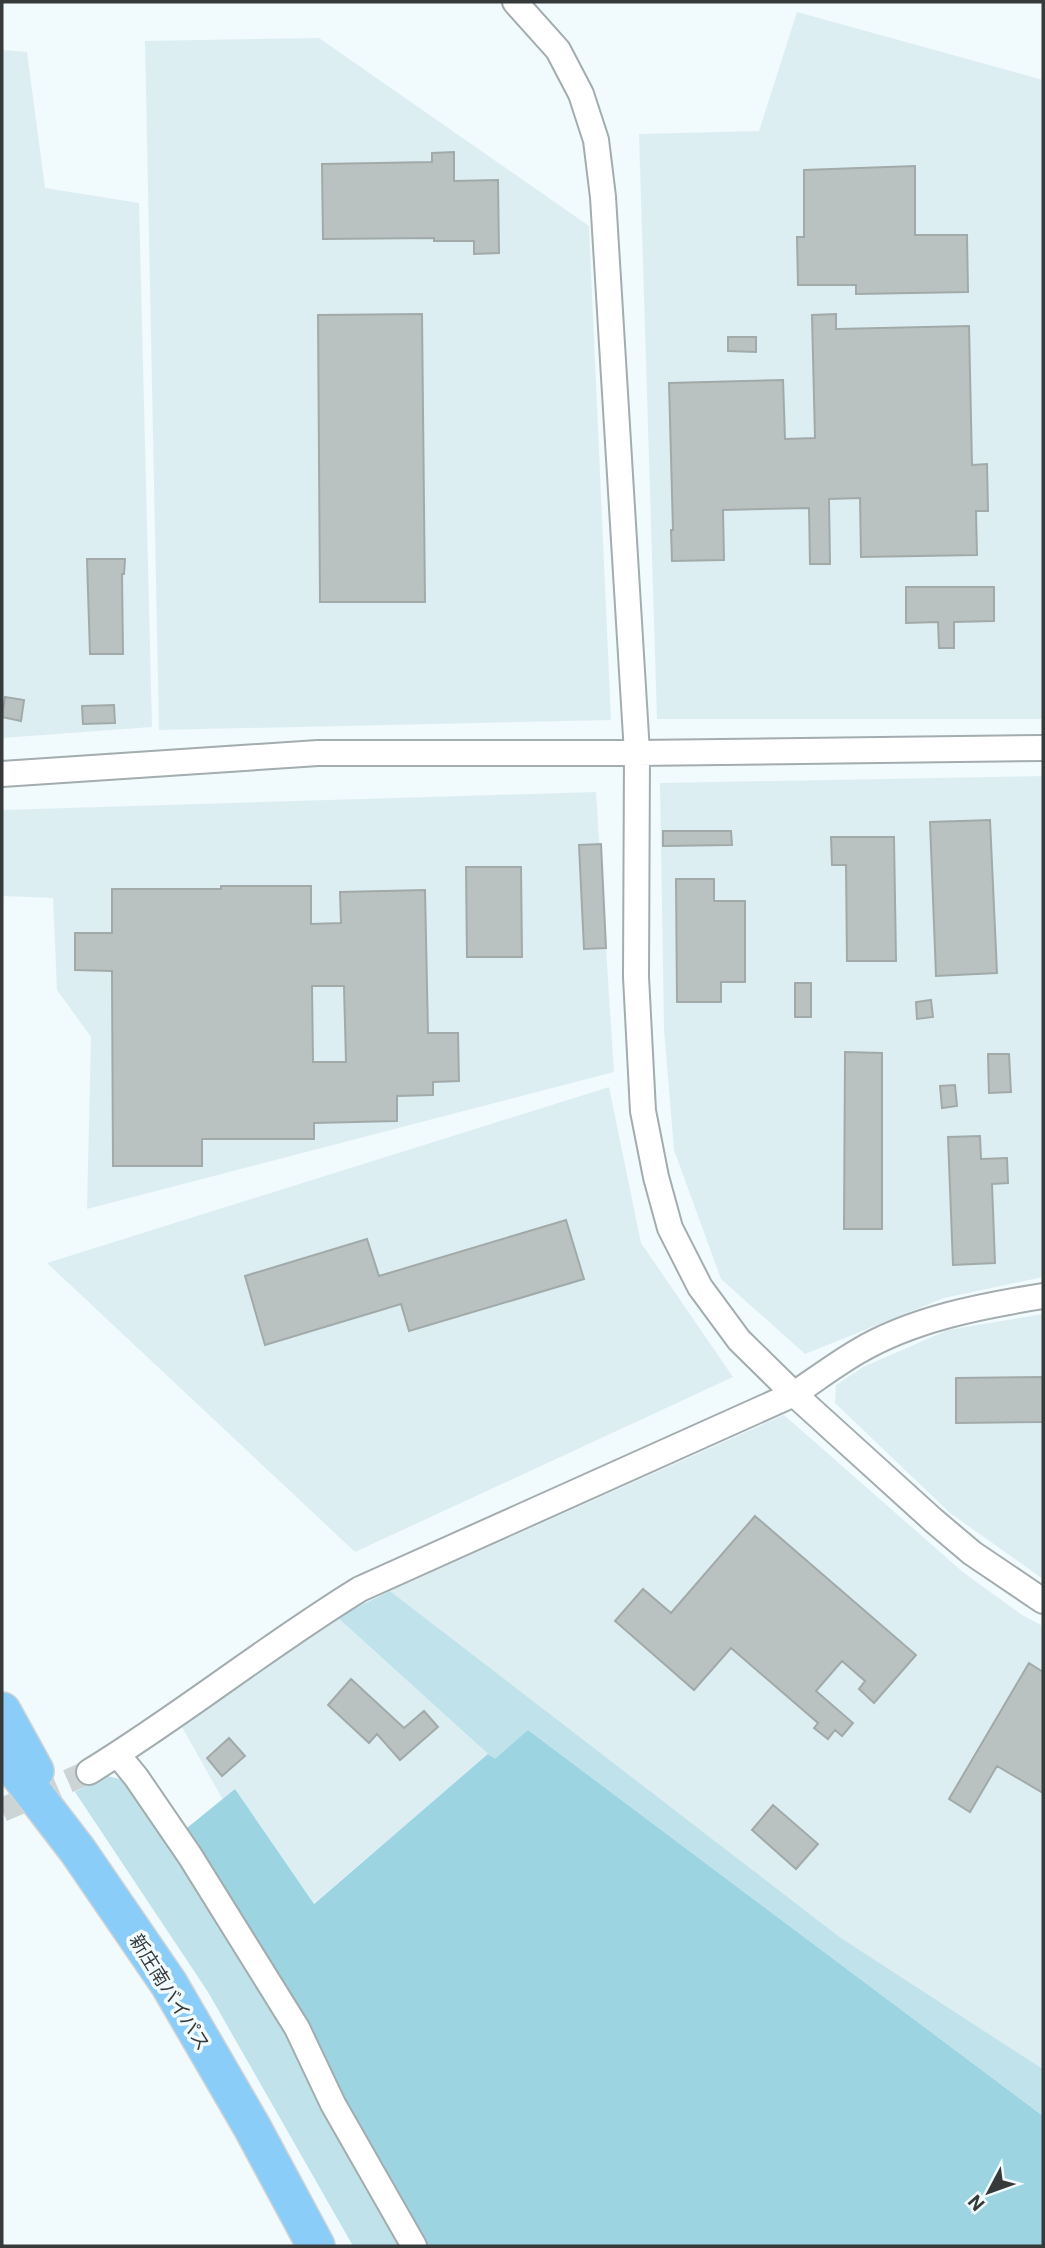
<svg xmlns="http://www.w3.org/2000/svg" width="1045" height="2248" font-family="Roboto,'Noto Sans JP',sans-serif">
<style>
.built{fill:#ddeef3}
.green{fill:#c0e2eb}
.forest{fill:#9cd4e2}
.building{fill:#b9c2c1;stroke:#a1aaa9;stroke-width:2;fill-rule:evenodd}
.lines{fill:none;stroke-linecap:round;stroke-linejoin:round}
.minor-tunnel{stroke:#ccd4d5;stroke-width:24;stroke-dasharray:24 12;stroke-linecap:butt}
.minor-casing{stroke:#a3acae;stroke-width:28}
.highway-casing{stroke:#d3d4d4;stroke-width:40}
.minor{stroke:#fff;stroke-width:24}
.highway{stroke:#8acdf8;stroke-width:37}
.labels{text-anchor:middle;stroke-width:7;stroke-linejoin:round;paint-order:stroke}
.street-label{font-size:19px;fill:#363a3b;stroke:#f1fafc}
</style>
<rect width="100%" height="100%" fill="#f1fafc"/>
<path class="built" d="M797,12L1043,80V719H657L639,134L759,131Z
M319,38L589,226L611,720L159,730L145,41Z
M2,50L27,52L45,188L139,203L152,727L2,738Z
M1043,776V1277L944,1298L805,1354L721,1279L674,1150L664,1029L660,783Z
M596,792L614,1072L87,1209L91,1037L57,990L53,898L2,896V810Z
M609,1087L641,1243L733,1377L355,1552L47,1263Z
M1043,1314V1579L950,1513L835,1403L836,1385L863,1367L948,1330Z
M784,1415L964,1573L1022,1615L1043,1626V2069L841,1938L390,1591Z
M337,1617L489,1754L313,1904L235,1789L223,1800L182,1727Z"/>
<path class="green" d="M390,1591L841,1938L1043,2069V2116L528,1730L495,1760L337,1617Z
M107,1776L125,1780L286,2023L405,2246H353L208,1992L75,1792Z"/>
<path class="forest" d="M528,1730L1043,2116V2246H424L182,1832L235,1789L314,1904L488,1754L495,1759Z"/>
<path class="building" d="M454,152V181L498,180L499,253L474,254V241H434V238L323,239L322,164L432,162V153Z
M915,166V235H967L968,292L856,294V285H798L797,237H804V170Z
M422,314L425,602H320L318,315Z
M836,314V329L969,326L972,465L987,464L988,511H976L977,555L861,557L860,498L829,499L830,564H810L809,508L723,510L724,560L672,561L671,530H673L669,383L783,380L785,439L815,438L812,315Z
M728,337H756V352L728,351Z
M87,559H125L124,574H122L123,654H90Z
M906,587H994V621L954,622V648H939L938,622L906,623Z
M5,697L24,700L21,721L2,717Z
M114,705L115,723L83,724L82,706Z
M990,820L997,973L936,976L930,822Z
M663,831H731L732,845L663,846Z
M831,837H894L896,961H847L846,865H832Z
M601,844L606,948L584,949L579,845Z
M466,867H521L522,957H467Z
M676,879H714V901H745V982H721V1002H677Z
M221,886H311V924L341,923L340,892L425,890L428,1033H458L459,1081L433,1082V1095L397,1096V1121L314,1123V1139H202V1166H113L112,971L75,970V933H112V889H221ZM312,986H344L346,1062H313Z
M795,983H811V1017H795Z
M931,1000L933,1017L917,1019L916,1002Z
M845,1052L882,1053V1229H844Z
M988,1054H1009L1011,1092L989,1093Z
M955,1085L957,1106L942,1108L940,1086Z
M980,1136L981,1159L1007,1158L1008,1183L992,1184L995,1263L953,1265L948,1137Z
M566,1220L584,1279L409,1331L401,1304L265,1345L245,1276L367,1239L379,1276Z
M1043,1377V1422L956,1423V1378Z
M755,1516L916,1655L874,1703L859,1689L865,1681L842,1661L816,1691L853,1723L842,1736L835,1730L828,1739L814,1728L818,1723L731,1648L694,1690L615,1621L643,1589L671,1613Z
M1029,1663L1043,1672V1793L997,1766L970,1812L949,1799Z
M351,1679L404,1728L424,1711L438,1727L400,1760L377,1734L369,1743L328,1705Z
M229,1738L245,1756L222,1776L207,1758Z
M773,1805L818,1844L796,1869L752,1830Z"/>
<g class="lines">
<path class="minor-tunnel" d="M2,1810L89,1772"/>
<g class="minor-casing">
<path id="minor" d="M515,2L558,50L581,94L596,140L603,197L637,753L636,977L643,1111L656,1177L670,1228L700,1287L739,1340L794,1394L933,1520L972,1553L1043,1601
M2,774L318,753H637L1043,748
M118,1755L136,1777L190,1856L297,2028L333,2104L414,2246
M89,1772C182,1715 267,1646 360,1589L794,1394C815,1380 835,1365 857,1352C912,1319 981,1306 1043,1296"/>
</g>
<g class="highway-casing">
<path id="highway" d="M2,1711L35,1771
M2,1752L78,1851L169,1984L252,2127L316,2246"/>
</g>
<use href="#minor" class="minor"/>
<use href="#highway" class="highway"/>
</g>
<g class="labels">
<g class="street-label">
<text transform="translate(170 1992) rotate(58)" y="7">新庄南バイパス</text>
</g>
</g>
<rect width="1045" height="2248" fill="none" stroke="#363a3b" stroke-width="7"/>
<g transform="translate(989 2192) rotate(229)" stroke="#f1fafc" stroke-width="5" paint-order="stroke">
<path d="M0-5L12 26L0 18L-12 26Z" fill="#363a3b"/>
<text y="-10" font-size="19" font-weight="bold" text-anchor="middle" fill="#363a3b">N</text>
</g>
</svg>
